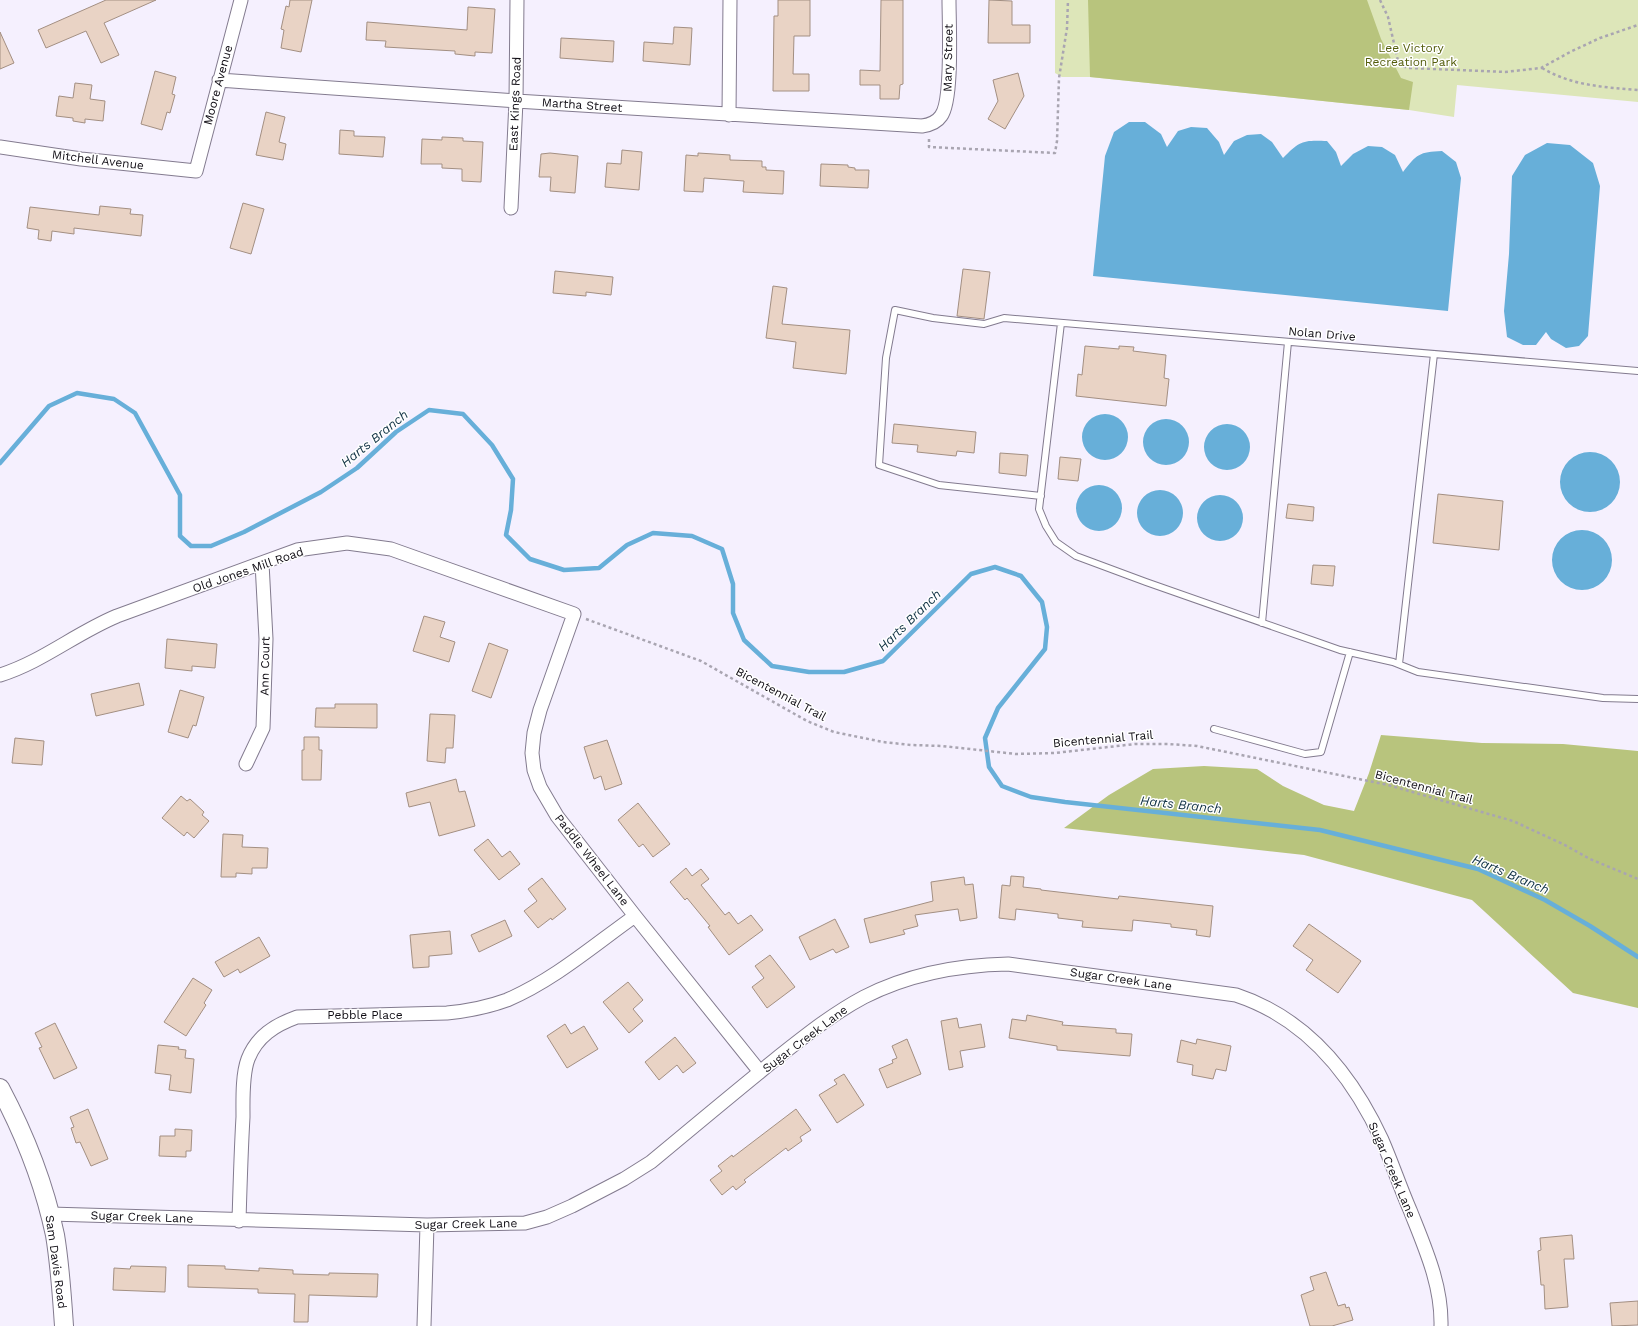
<svg xmlns="http://www.w3.org/2000/svg" width="1638" height="1326" font-family="'Work Sans',sans-serif">
<style>
.green{fill:#dde6b9}
.forest{fill:#b8c47d}
.water{fill:#67afd9}
.lines{fill:none;stroke-linecap:round;stroke-linejoin:round}
.stream{stroke:#67afd9;stroke-width:4.5}
.building{fill:#e9d3c5;stroke:#a38f82}
.lane-casing{stroke:#837b8f;stroke-width:8}
.street-casing{stroke:#837b8f;stroke-width:15}
.secondary-casing{stroke:#837b8f;stroke-width:20}
.path{stroke:#a9a5b1;stroke-width:2.5;stroke-dasharray:3 3;stroke-linecap:butt}
.lane{stroke:#fff;stroke-width:6}
.street{stroke:#fff;stroke-width:13}
.secondary{stroke:#fff;stroke-width:18}
.labels{text-anchor:middle;stroke-width:3;stroke-linejoin:round;paint-order:stroke}
.park-label{font-size:12px;fill:#545d0b;stroke:#fff}
.street-label{font-size:12px;fill:#110e15;stroke:#fff}
.water-label{font-size:13px;font-style:italic;fill:#123345;stroke:#fff}
</style>
<rect width="100%" height="100%" fill="#f5f0fe"/>
<path class="green" d="M1055,0H1638V102L1457,85L1454,117L1409,110L1090,77H1062L1055,73Z"/>
<path class="forest" d="M1088,0H1367L1381,39L1401,78L1413,82L1409,110L1090,77Z
M1381,735L1482,743L1563,744L1638,751V1008L1573,993L1472,900L1304,855L1064,828L1109,795L1153,769L1204,766L1257,769L1283,786L1324,805L1354,811L1369,773Z"/>
<path class="water" d="M1129,122H1145L1161,134L1167,147L1178,131L1191,127L1207,128L1219,142L1224,155L1234,141L1247,135L1261,134L1272,142L1283,158C1300,141 1302,140 1327,141L1336,152L1341,166L1353,154L1368,146L1382,147L1395,155L1403,172C1417,154 1419,152 1442,151L1456,162L1461,178L1448,311L1093,276L1105,156L1114,132Z
M1547,143L1570,145L1593,163L1600,186L1588,336L1579,346L1566,348L1551,339L1546,332L1536,345H1523L1507,337L1504,311L1509,254L1512,176L1525,155Z
M1082 437a23 23 0 1 1 46 0a23 23 0 1 1-46 0Z
M1143 442a23 23 0 1 1 46 0a23 23 0 1 1-46 0Z
M1204 447a23 23 0 1 1 46 0a23 23 0 1 1-46 0Z
M1560 482a30 30 0 1 1 60 0a30 30 0 1 1-60 0Z
M1076 508a23 23 0 1 1 46 0a23 23 0 1 1-46 0Z
M1137 513a23 23 0 1 1 46 0a23 23 0 1 1-46 0Z
M1197 518a23 23 0 1 1 46 0a23 23 0 1 1-46 0Z
M1552 560a30 30 0 1 1 60 0a30 30 0 1 1-60 0Z"/>
<g class="lines">
<path class="stream" d="M0,463L49,406L77,393L114,399L135,413L180,495V536L191,546H211L244,532L321,492L357,468L396,432L429,410L463,414L492,445L513,479L511,510L506,535L530,559L564,570L599,568L627,545L653,533L692,536L722,549L733,584V613L744,640L772,666L809,672H844L883,661L971,574L995,567L1021,576L1042,602L1047,627L1045,649L998,708L985,738L989,767L1002,786L1031,797L1065,802L1320,830L1478,869L1545,900L1590,926L1638,957"/>
</g>
<path class="building" d="M106,0H156L104,23L119,55L101,63L86,31L46,48L38,30Z
M290,0H312L301,52L281,48L284,30L281,29L286,6L289,7Z
M778,0H810V36H794L793,74H809V91H773L774,16H778Z
M881,0H903V84L900,85L899,99H880V85H860V70L880,71Z
M989,0L1012,1V25H1030V43H988Z
M468,7L495,9L492,53L475,52V56L455,54V51L385,47L386,41L366,40L367,22L467,30Z
M674,27L692,28L690,65L643,61L644,42L673,44Z
M0,32L14,63L0,69Z
M561,38L614,41L613,62L560,58Z
M155,71L176,77L172,94L175,95L170,113L167,112L162,130L141,124Z
M1018,73L1024,96L1005,129L988,119L998,101L993,80Z
M75,83L92,85L90,99L105,101L103,121L85,119V123L73,121V118L56,116L59,96L73,98Z
M266,112L285,117L279,142L286,144L283,160L256,155Z
M340,130L354,131V136L385,137L383,157L339,154Z
M442,137L463,138V141L483,142L481,182L462,181V169L442,168V164H421L422,139L442,140Z
M622,150L642,152L639,190L605,187L607,163L621,164Z
M550,153L578,156L575,193L550,191L551,177H539L541,154Z
M698,153L730,155V160L762,161V167H766V170L784,171L783,194L743,192L744,181L704,178L703,192L684,191L686,155L698,156Z
M821,164L848,165V167L855,168V170H869L868,188L820,186Z
M243,203L264,209L251,254L230,248Z
M100,206L131,209L130,214L143,215L141,236L74,228V234L52,231L51,241L38,239L39,230L27,228L30,207L99,215Z
M963,269L990,272L984,319L957,316Z
M555,271L613,277L611,295L586,292V296L553,293Z
M773,286L787,288L782,324L850,330L846,374L793,368L796,342L766,338Z
M1085,346L1119,349V346L1134,347L1133,351L1166,355L1164,378L1169,379L1166,406L1076,396L1078,374L1082,375Z
M894,424L976,432L974,453L957,451L956,456L917,452L918,445L892,443Z
M1000,453L1028,455L1026,476L999,473Z
M1060,457L1081,459L1078,481L1058,479Z
M1438,494L1503,501L1499,550L1433,543Z
M1288,504L1314,507L1313,521L1286,518Z
M1313,565L1335,566L1333,586L1311,584Z
M424,616L445,622L440,637L455,642L449,662L413,651Z
M167,639L217,644L215,668L192,666V671L165,668Z
M489,643L508,650L491,698L472,691Z
M139,683L144,705L96,716L91,694Z
M180,690L204,697L196,726L193,725L188,738L168,732Z
M335,704H377V728L315,727L316,708H335Z
M430,714L455,715L453,748H446L445,763L427,761Z
M304,737H319V750H322L321,780H302V750H304Z
M15,738L44,741L42,765L12,763Z
M607,740L622,784L605,790L601,776L594,779L584,747Z
M456,779L459,792L465,791L475,826L439,836L430,802L409,807L406,793Z
M181,796L187,801L190,799L204,812L202,815L209,821L194,838L187,832L184,836L162,818Z
M638,803L670,844L653,857L643,844L639,847L618,820Z
M223,834L243,835L242,847L268,848L267,868H252V874L236,873V877H221Z
M488,839L502,857L510,851L520,864L499,880L474,850Z
M686,868L692,876L701,869L709,879L701,885L725,915L729,912L738,924L751,915L763,930L729,955L708,927L710,926L687,898L685,900L670,882Z
M1011,876L1024,877L1023,887L1041,889V890L1118,899L1119,896L1213,906L1210,937L1196,935L1197,930L1171,927V924L1133,920L1132,931L1082,927L1083,921L1058,918V914L1016,909L1015,920L999,918L1002,885L1010,886Z
M964,877L965,885L973,884L977,918L960,921L958,909L915,915L918,926L903,930L905,934L870,943L864,919L933,901L931,882Z
M542,878L566,909L552,920L551,918L538,928L524,911L537,901L528,889Z
M835,919L849,947L836,953L833,949L810,960L799,937Z
M505,920L512,936L479,952L471,935Z
M1309,924L1361,961L1338,993L1306,970L1313,960L1293,946Z
M450,931L452,954L429,956V967L413,968L410,935Z
M259,937L270,956L240,973L238,969L224,977L215,962Z
M770,955L795,987L767,1008L752,987L764,978L755,966Z
M193,978L212,990L204,1003L206,1005L186,1036L164,1022Z
M628,982L643,1000L633,1009L643,1021L629,1033L603,1002Z
M1027,1015L1063,1022L1062,1025L1116,1029V1033L1132,1034L1130,1056L1057,1050V1046L1009,1038L1012,1019L1026,1021Z
M957,1018L959,1028L981,1024L985,1047L960,1051L963,1067L949,1070L941,1021Z
M55,1023L77,1068L54,1079L39,1048L42,1047L35,1033Z
M565,1024L571,1034L584,1026L598,1049L567,1068L547,1036Z
M675,1037L696,1063L683,1073L677,1065L659,1080L645,1062Z
M907,1039L921,1074L887,1088L879,1069L893,1063L892,1060L897,1058L892,1046Z
M1197,1039L1231,1046L1226,1071L1216,1069L1213,1079L1192,1075L1193,1065L1177,1062L1181,1040L1196,1044Z
M158,1045L179,1047L178,1049L186,1050L185,1058L194,1059L191,1093L169,1090L171,1075L155,1073Z
M844,1074L864,1105L837,1123L819,1095L837,1084L834,1080Z
M88,1109L108,1159L91,1166L80,1142L76,1143L71,1128L74,1127L70,1117Z
M796,1109L811,1130L800,1137L802,1141L788,1151L786,1148L744,1180L746,1182L736,1190L733,1186L722,1195L710,1180L722,1171L718,1166L732,1155L733,1157Z
M175,1129L192,1130L191,1151H186V1157L159,1156L160,1136H175Z
M1572,1235L1574,1259H1564L1568,1307L1545,1309L1544,1285H1541L1538,1251L1541,1250L1540,1238Z
M188,1265L225,1266V1269L259,1271V1268L293,1270V1274L329,1275V1273L378,1274L377,1297L309,1295L308,1322H294L295,1294L258,1293V1289L188,1287Z
M131,1266L166,1267L165,1292L113,1290L114,1268L130,1269Z
M1326,1272L1338,1306L1345,1304L1346,1308L1349,1307L1353,1320L1332,1326H1310L1301,1295L1314,1290L1310,1277Z
M1638,1301V1325L1612,1326L1610,1303Z"/>
<g class="lines">
<g class="lane-casing">
<path id="lane" d="M1061,323L1039,509L1046,526L1056,542L1076,556L1146,582L1340,650L1393,662L1418,672L1603,698L1638,699
M1041,496L939,485L879,465L886,358L895,310L933,318L984,324L1004,318L1638,371
M1262,623L1288,342
M1399,664L1434,354
M1214,729L1305,754L1321,752L1350,652"/>
</g>
<g class="street-casing">
<path id="street" d="M219,80L516,101L922,126C929,125 937,122 941,116C953,101 949,23 949,0
M729,115L730,0
M0,147L81,159L196,171L241,0
M511,208L516,101L517,0
M0,675C42,662 76,633 117,616L297,550L347,543L391,549L574,614L540,710L534,733L532,753L534,770L540,787L557,816L635,916L760,1072
M246,764L263,728L266,639L262,563
M50,1214L427,1225L525,1223L547,1217L572,1206L624,1179L651,1162C693,1127 735,1092 777,1058C805,1036 832,1014 864,997C907,975 959,965 1008,964L1236,995C1306,1018 1352,1075 1382,1140C1392,1163 1400,1187 1410,1210C1425,1248 1442,1285 1441,1326
M239,1221C240,1186 241,1151 243,1117C243,1100 242,1075 248,1059C257,1036 275,1025 297,1017L447,1013C467,1011 488,1007 507,1000C554,980 594,945 635,916
M424,1326L427,1225"/>
</g>
<g class="secondary-casing">
<path id="secondary" d="M0,1088C25,1135 44,1183 55,1235C60,1265 62,1296 64,1326"/>
</g>
<path class="path" d="M1380,0L1388,17L1398,61L1401,66L1409,68L1505,72L1541,68L1572,51L1600,38L1638,25
M1542,68C1573,86 1603,87 1638,90
M929,139V147L1055,153L1057,141L1059,78L1067,28L1068,0
M586,619L701,661L807,721L834,732L883,742L911,745L942,746L1016,754L1055,753L1135,744H1168L1197,746L1388,785L1513,821L1563,844L1590,859L1638,879"/>
<use href="#lane" class="lane"/>
<use href="#street" class="street"/>
<use href="#secondary" class="secondary"/>
</g>
<g class="labels">
<g class="park-label">
<text x="1411" y="52">Lee Victory<tspan x="1411" dy="14">Recreation Park</tspan></text>
</g>
<g class="street-label">
<text transform="translate(948 58) rotate(-89)" y="4">Mary Street</text>
<text transform="translate(218 85) rotate(-75)" y="4">Moore Avenue</text>
<text transform="translate(515 104) rotate(-88)" y="4">East Kings Road</text>
<text transform="translate(582 105) rotate(4)" y="4">Martha Street</text>
<text transform="translate(98 160) rotate(7)" y="4">Mitchell Avenue</text>
<text transform="translate(1322 334) rotate(5)" y="4">Nolan Drive</text>
<text transform="translate(248 570) rotate(-19)" y="4">Old Jones Mill Road</text>
<text transform="translate(265 666) rotate(-89)" y="4">Ann Court</text>
<text transform="translate(781 694) rotate(28)" y="4">Bicentennial Trail</text>
<text transform="translate(1103 739) rotate(-5)" y="4">Bicentennial Trail</text>
<text transform="translate(1424 787) rotate(15)" y="4">Bicentennial Trail</text>
<text transform="translate(592 860) rotate(52)" y="4">Paddle Wheel Lane</text>
<text transform="translate(1121 979) rotate(8)" y="4">Sugar Creek Lane</text>
<text x="365" y="1019">Pebble Place</text>
<text transform="translate(805 1039) rotate(-37)" y="4">Sugar Creek Lane</text>
<text transform="translate(1392 1170) rotate(67)" y="4">Sugar Creek Lane</text>
<text transform="translate(142 1217) rotate(2)" y="4">Sugar Creek Lane</text>
<text transform="translate(466 1224) rotate(-1)" y="4">Sugar Creek Lane</text>
<text transform="translate(56 1262) rotate(82)" y="4">Sam Davis Road</text>
</g>
<g class="water-label">
<text transform="translate(374 438) rotate(-39)" y="5">Harts Branch</text>
<text transform="translate(909 620) rotate(-44)" y="5">Harts Branch</text>
<text transform="translate(1181 804) rotate(6)" y="5">Harts Branch</text>
<text transform="translate(1511 874) rotate(23)" y="5">Harts Branch</text>
</g>
</g>
</svg>
